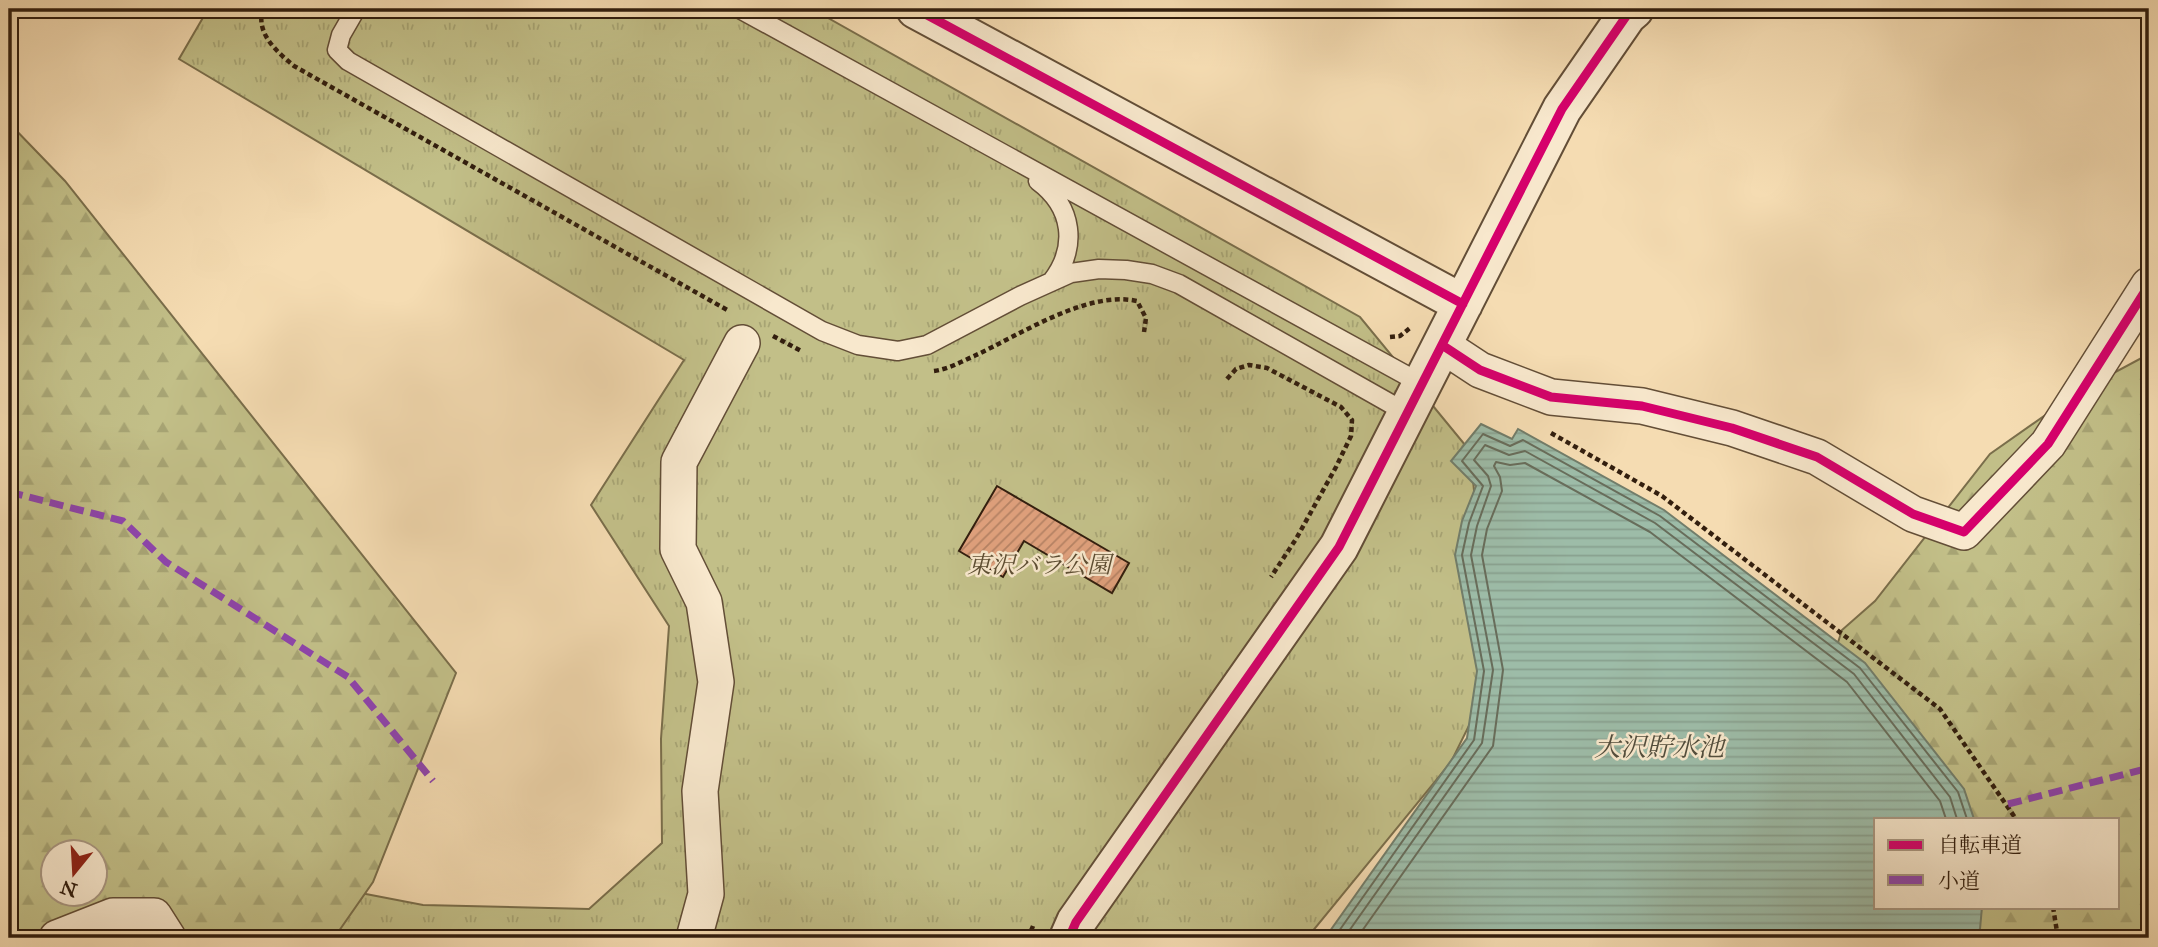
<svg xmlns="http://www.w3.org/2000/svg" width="2158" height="947" font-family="'IM FELL Great Primer','Noto Serif JP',serif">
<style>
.grass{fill:url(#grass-tufts);stroke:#7a6e4b;stroke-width:2;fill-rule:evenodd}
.forest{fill:url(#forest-firs);stroke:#7a6e4b;stroke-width:2;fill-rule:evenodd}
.water{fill:url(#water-rules);stroke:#727d6a;stroke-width:2}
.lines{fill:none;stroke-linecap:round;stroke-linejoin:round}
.shore{stroke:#686d5b;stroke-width:2}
.building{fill:url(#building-hatch);stroke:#321e0e;stroke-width:2}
.service-casing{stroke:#634e37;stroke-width:21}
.minor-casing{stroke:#634e37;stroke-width:38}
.tertiary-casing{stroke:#634e37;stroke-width:42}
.path{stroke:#321e0e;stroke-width:4.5;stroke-dasharray:5 3.5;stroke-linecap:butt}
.service{stroke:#f8e8cd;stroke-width:18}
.minor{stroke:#f8e8cd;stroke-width:35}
.tertiary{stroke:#f8e8cd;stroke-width:38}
.quiet{stroke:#8e44ad;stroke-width:7;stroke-dasharray:14 7;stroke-linecap:butt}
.cycleway-casing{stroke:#f8e8cd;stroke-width:13}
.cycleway{stroke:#d6006c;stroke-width:9}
.labels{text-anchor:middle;stroke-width:5;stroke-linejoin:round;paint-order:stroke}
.park-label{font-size:24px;font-style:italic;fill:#5d4e33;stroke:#f8e8cd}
.water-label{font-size:26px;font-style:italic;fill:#524d3c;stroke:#f8e8cd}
</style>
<defs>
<pattern id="grass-tufts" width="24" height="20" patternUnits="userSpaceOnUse" patternTransform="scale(1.75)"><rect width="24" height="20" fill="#c2bf88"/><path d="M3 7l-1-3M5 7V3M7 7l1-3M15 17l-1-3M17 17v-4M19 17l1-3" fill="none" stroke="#a7a474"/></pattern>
<pattern id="forest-firs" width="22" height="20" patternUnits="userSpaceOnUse" patternTransform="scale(1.75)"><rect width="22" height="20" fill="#c2bf88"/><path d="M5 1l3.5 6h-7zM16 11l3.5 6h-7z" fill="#a7a474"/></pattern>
<pattern id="water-rules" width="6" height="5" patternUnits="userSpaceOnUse" patternTransform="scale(1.75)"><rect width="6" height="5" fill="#9dbca8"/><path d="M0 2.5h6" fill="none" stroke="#88a18f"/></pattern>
<pattern id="building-hatch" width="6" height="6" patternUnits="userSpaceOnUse" patternTransform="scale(1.75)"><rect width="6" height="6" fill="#e0a17d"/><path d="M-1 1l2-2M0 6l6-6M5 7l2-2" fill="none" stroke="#b68365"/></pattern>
</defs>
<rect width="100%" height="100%" fill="#f5dcb2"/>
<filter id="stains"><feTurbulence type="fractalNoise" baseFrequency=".00286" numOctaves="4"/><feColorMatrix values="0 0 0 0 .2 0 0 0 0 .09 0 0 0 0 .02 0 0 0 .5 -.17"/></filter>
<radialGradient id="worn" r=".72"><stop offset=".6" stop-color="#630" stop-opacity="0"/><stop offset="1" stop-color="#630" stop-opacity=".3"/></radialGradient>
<path class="grass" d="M208,9H812L1360,317L1470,451L1493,677L1451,762L1307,938H9V787L314,884L423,905L589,909L662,843L661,739L669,626L591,505L684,360L179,59ZM52,852H94V894H52Z"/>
<path class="forest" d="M9,123L65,181L456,673L373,882L334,938H9ZM52,852H94V894H52Z
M2149,354V938H1754L1802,754L1842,630L1875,601L1990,454L2078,392ZM1876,819H2118V907H1876Z"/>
<path class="water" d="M1481,424L1512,439L1518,429L1664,510L1865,663L1964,789L1974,819H1876V907H1982L1980,929L1971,938H1325L1467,738L1477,671L1455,555L1462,521L1476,486L1451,461Z"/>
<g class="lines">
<path class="shore" d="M1334,938L1474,740L1484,671L1462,555L1469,523L1483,486L1462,461L1483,434L1510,446L1523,440L1660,516L1860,668L1958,792L1967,819
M1344,938L1482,743L1493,670L1471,555L1477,526L1491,486L1488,476L1474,460L1485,445L1509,455L1525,451L1655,523L1854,674L1950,797L1957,819
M1357,938L1493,746L1503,670L1482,555L1487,529L1502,491L1500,477L1494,466L1496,462L1510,465L1525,463L1650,532L1847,682L1940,801L1946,819"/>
</g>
<path class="building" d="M997,486L1129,563L1112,593L1024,541L1003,577L959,551Z"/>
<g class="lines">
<g class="service-casing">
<path id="service" d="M356,9L341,35L337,50L348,61L822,331L858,345L898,351L927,345L1020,296L1071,273L1099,269L1126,270L1152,274L1179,284L1407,413
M740,9L1422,384
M1038,181C1073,207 1078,247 1052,281"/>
</g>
<g class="minor-casing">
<path id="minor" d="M1442,345L1480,370L1551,397L1642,406L1732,428L1817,457L1913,514L1964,532L2048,444L2149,285
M57,938L113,916H154L168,938
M694,938L706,894L700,791L716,682L704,602L678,549L679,462L742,343"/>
</g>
<g class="tertiary-casing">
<path id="tertiary" d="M916,9L1463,304
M1069,938L1076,922L1339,547L1562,109L1627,15L1634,9"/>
</g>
<path class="path" d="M263,9C255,33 277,52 294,66L729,311
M773,336L803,352
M1390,337L1400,336L1410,328
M934,371C948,369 961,362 974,356C1020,335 1087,290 1137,301L1146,318L1144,332
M1227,379L1236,369L1249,365L1267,368L1341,407L1352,420L1351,436L1336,467L1296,539L1271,577
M1551,433L1662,496L1940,709L2016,819
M2053,907L2058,938
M1028,938L1033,926"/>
<use href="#service" class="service"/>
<use href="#minor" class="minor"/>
<use href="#tertiary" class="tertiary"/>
<path class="quiet" d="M9,492L123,521L166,562L348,677L433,781
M2008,804L2149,768"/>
<g class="cycleway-casing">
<path id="cycleway" d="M916,9L1463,304
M1442,345L1480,370L1551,397L1642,406L1732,428L1817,457L1913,514L1964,532L2048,444L2149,285
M1069,938L1076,922L1339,547L1562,109L1627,15L1634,9"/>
</g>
<use href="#cycleway" class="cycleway"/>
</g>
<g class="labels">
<g class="park-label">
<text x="1039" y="573">東沢バラ公園</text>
</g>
<g class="water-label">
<text x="1659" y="756">大沢貯水池</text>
</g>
</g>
<rect width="2158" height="947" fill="none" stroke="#f5dcb2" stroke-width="35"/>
<rect x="10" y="10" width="2137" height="926" fill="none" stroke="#321e0e" stroke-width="3.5"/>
<rect x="18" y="18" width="2123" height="912" fill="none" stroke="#321e0e" stroke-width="2"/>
<rect x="1874" y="818" width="245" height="91" fill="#f8e8cd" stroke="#a99781" stroke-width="2"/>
<rect x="1888" y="840" width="35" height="10" fill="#d6006c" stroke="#a99781" stroke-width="2"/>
<text x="1938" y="852" font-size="21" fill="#321e0e">自転車道</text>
<rect x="1888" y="875" width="35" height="10" fill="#8e44ad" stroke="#a99781" stroke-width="2"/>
<text x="1938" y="888" font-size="21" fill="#321e0e">小道</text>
<g transform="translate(74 873) rotate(198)"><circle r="33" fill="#f8e8cd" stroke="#a99781" stroke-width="2"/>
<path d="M0-5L12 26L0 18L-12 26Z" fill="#8f2418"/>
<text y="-10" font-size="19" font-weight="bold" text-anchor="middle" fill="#321e0e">N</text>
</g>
<rect width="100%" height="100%" filter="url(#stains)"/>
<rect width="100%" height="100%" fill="url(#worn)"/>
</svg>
